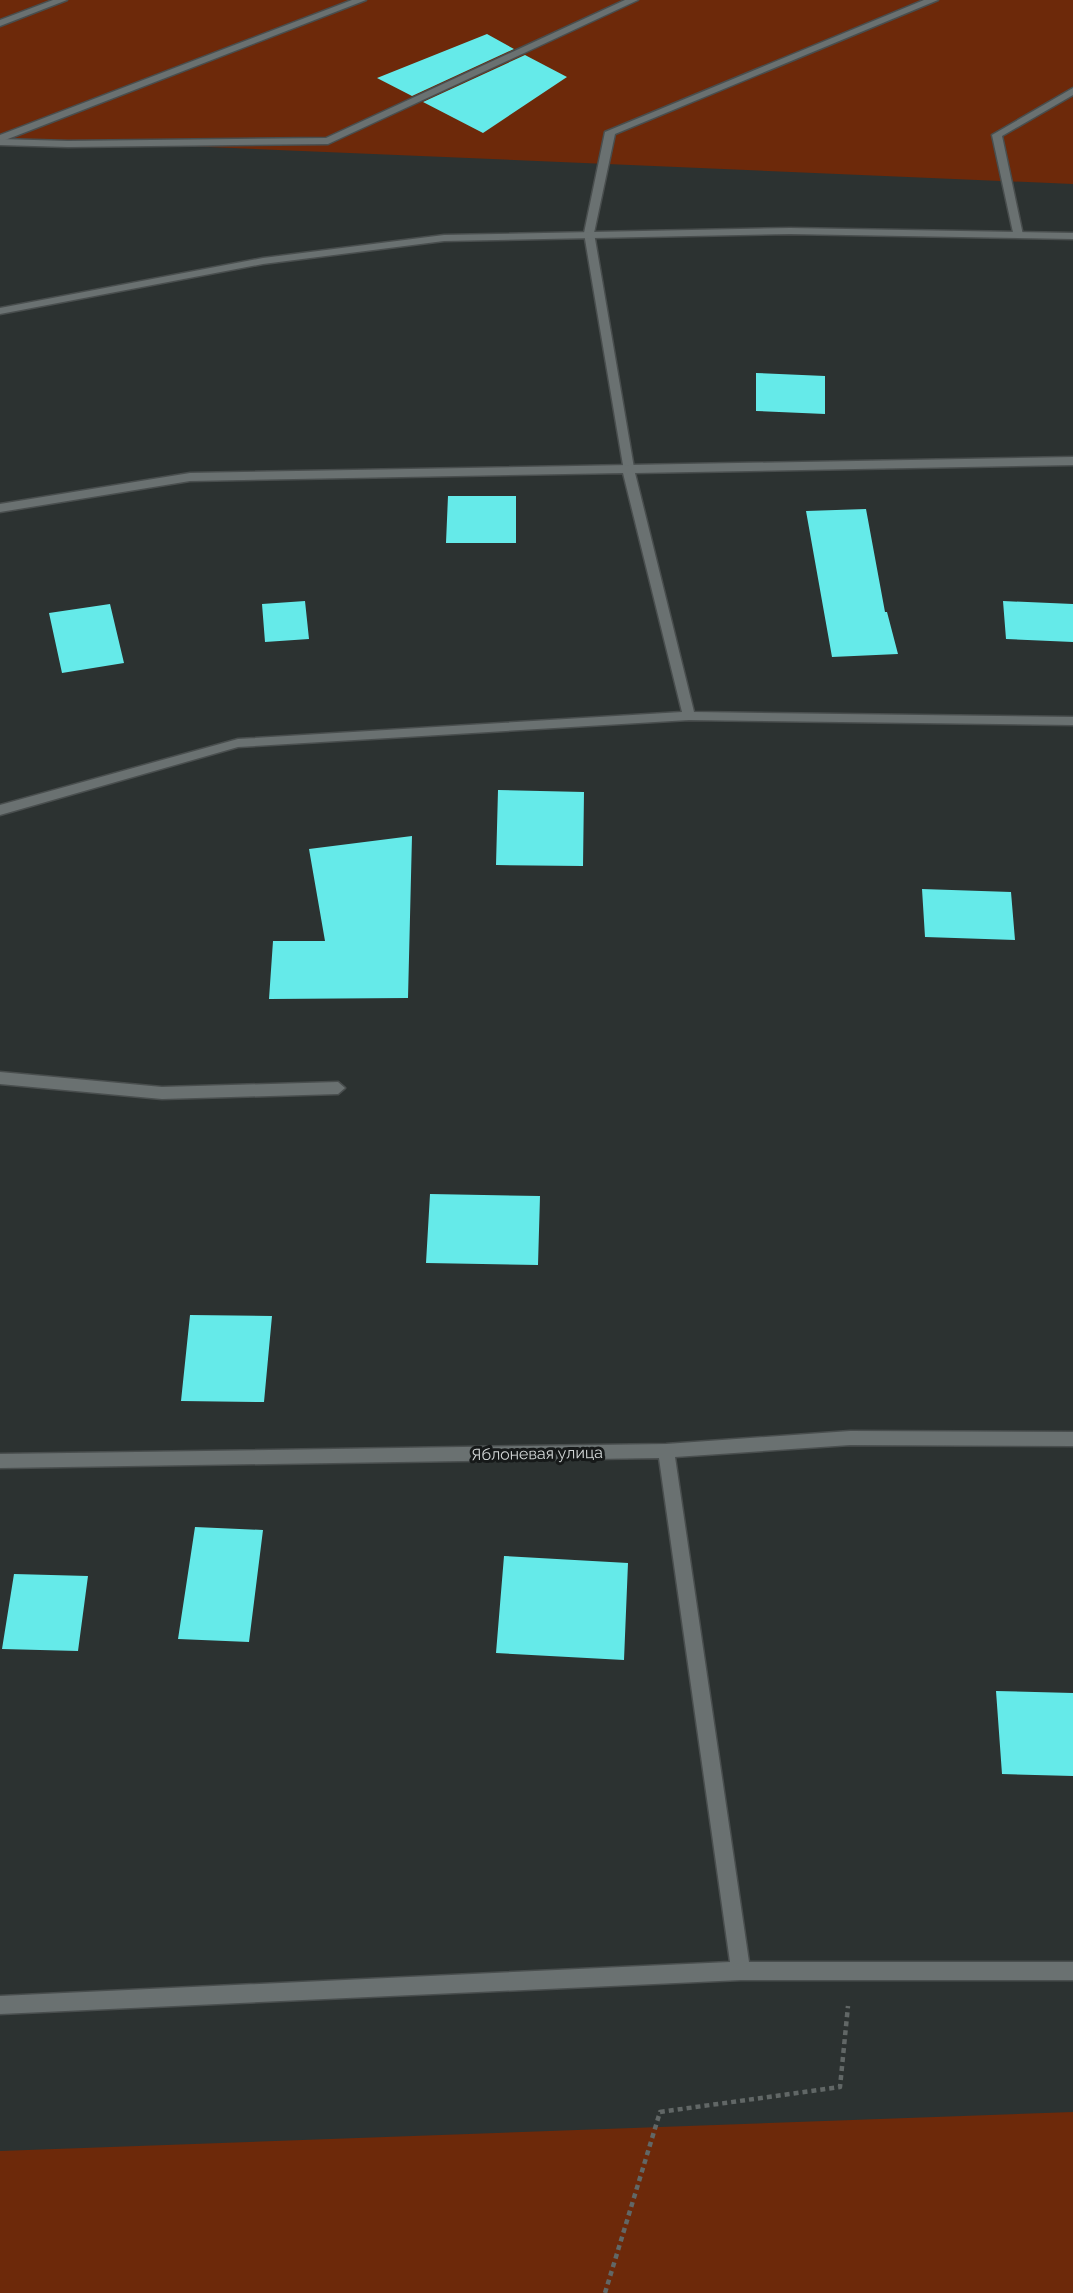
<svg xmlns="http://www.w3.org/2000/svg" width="1073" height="2293" font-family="Raleway,sans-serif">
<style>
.green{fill:#6d290a}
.building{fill:#65eae9}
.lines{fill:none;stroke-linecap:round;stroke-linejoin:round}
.service-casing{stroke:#494e4e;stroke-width:3}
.minor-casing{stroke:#494e4e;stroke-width:3}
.path{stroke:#616766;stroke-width:4.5;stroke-dasharray:5 4;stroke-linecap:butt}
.service{fill:#6a7171;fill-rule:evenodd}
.minor{fill:#6a7171;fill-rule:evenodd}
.labels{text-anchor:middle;stroke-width:6;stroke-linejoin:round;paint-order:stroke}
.street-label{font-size:16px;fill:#d1d5d5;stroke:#161919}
</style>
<rect width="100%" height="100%" fill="#2c3231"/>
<path class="green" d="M0,0H1073V184L0,138Z
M1073,2112V2293H0V2151Z"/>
<path class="building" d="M487,34L514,49L412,96L377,78Z
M525,55L567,77L483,133L423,102Z
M756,373L825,376V414L756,411Z
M448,496H516V543H446Z
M866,509L885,612H887L898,654L832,657L806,511Z
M305,601L309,639L265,642L262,604Z
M1003,601L1073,604V642L1006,639Z
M110,604L124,663L62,673L49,613Z
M498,790L584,792L583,866L496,865Z
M412,836L408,998L269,999L273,941H325L309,849Z
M922,889L1011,892L1015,940L925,937Z
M430,1194L540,1196L538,1265L426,1263Z
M190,1315L272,1316L264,1402L181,1401Z
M195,1527L263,1530L249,1642L178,1639Z
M504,1556L628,1563L624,1660L496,1653Z
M14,1574L88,1576L78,1651L2,1649Z
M996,1691L1073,1693V1776L1002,1774Z"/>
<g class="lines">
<g class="service-casing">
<path id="service" d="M53,0H67L0,26V20Z
M352,0H366L0,142V135Z
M924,0H938L615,134L594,233L634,468L628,472L624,471L584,233L605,132Z
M1073,88V95L1002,136L1023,235L1014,237L992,135Z
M0,1072L162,1087L338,1082L345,1088L338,1094L162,1099L0,1084Z"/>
</g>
<g class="minor-casing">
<path id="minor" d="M625,0H638L328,144L68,147L0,145V139L68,141L326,138Z
M790,228L1073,233V239L790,234L444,241L263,264L0,314V308L263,258L444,235Z
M1073,457V465L635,473L694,712L1073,717V725L689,720L238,747L0,815V805L238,739L682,712L623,473L190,481L0,512V504L190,473Z
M850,1431L1073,1432V1446L850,1445L675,1457L749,1962H1073V1980H741L0,2014V1996L730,1962L659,1458L0,1468V1454L666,1444Z"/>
</g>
<path class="path" d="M605,2293L660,2112L840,2087L848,2006"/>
<use href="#service" class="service"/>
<use href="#minor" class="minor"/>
</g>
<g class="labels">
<g class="street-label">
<text transform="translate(537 1453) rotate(-1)" y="6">Яблоневая улица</text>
</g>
</g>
</svg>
